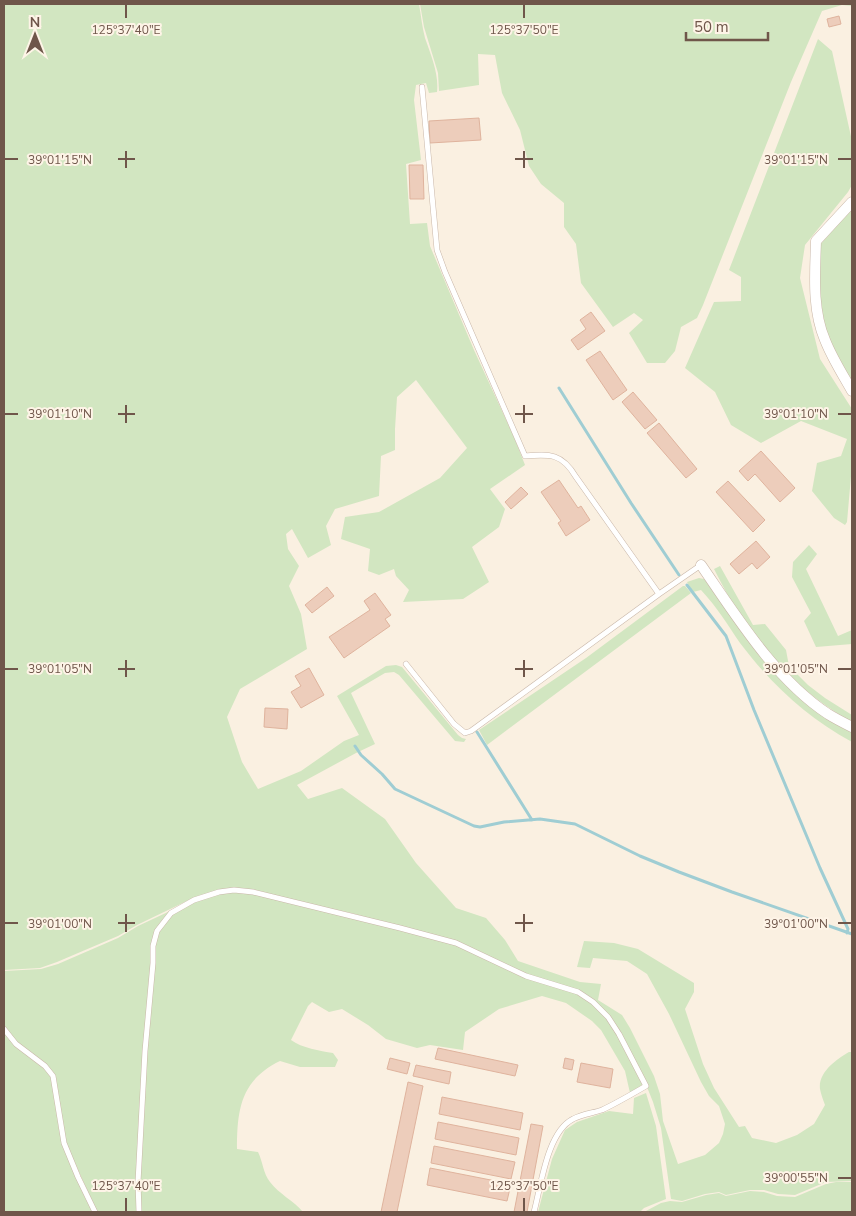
<svg xmlns="http://www.w3.org/2000/svg" width="856" height="1216" font-family="'Nunito Sans',sans-serif">
<style>
.green{fill:#d2e6c1}
.lines{fill:none;stroke-linecap:round;stroke-linejoin:round}
.stream{stroke:#9fcdd3;stroke-width:3}
.building{fill:#edcdbb;stroke:#dfb39d}
.lane-casing{stroke:#c9b7a9;stroke-width:6}
.street-casing{stroke:#c9b7a9;stroke-width:11}
.lane{stroke:#fff;stroke-width:5}
.street{stroke:#fff;stroke-width:10}
.ticks{fill:none;stroke:#6f564a;stroke-width:2}
.ticks-label{font-size:12px;text-anchor:middle;fill:#6f564a;stroke:#fef4e7;stroke-width:4;stroke-linejoin:round;paint-order:stroke}
</style>
<rect width="100%" height="100%" fill="#faf0e1"/>
<path class="green" d="M4,4H419C421,15 422,27 425,38C431,55 439,74 437,92L429,93L426,83L416,85L414,100L421,160L406,164L410,224L427,223L430,246L474,350L514,437L525,465L490,489L505,509L499,527L472,547L489,582L463,599L403,602L409,590L396,576L394,569L379,575L368,571L370,549L341,539L345,517L379,512L440,478L467,448L416,380L397,397L395,429V450L381,456L379,496L335,509L326,526L331,545L308,558L292,529L286,534L288,549L299,566L289,586L301,614L307,649L240,689L227,717L242,762L258,789L301,771L344,741L359,735L337,696L386,666L396,665L402,667L458,735L462,738L466,739L464,742L455,741L399,675L394,672L385,673L351,693L375,744L356,753L297,785L308,799L342,788L385,819L416,863L456,908L486,918L505,940L518,961L580,982L601,984L598,1000L622,1015L630,1028L654,1076L660,1094L663,1121L678,1164L705,1155L719,1143L723,1134L725,1124L719,1106L709,1096L701,1082L669,1014L647,974L627,961L593,958L590,968L577,967L584,941L614,943L638,949L694,983V992L685,1009L703,1064L714,1088L739,1127L745,1126L752,1138L776,1143L797,1135L814,1124L825,1105C823,1100 821,1094 820,1089C818,1072 837,1059 849,1052H852V1181L826,1182L795,1195L778,1194L764,1190H750L726,1195L719,1192L705,1194L682,1201L671,1199L661,1128L653,1102L639,1067L621,1033L579,990L527,974L457,942L351,913L234,888L193,898L137,925L118,936L57,962L40,968L4,970Z
M420,4H852V6L842,5L822,11L791,82L703,305L697,318L681,327L675,351L665,363H647L629,333L643,320L634,313L613,327L581,283L576,244L564,227V203L541,184L529,166L520,130L502,93L495,55L478,54L479,85L439,91L438,73L424,27Z
M818,39L832,51L852,141V185L848,192L805,245L800,278L820,359L852,409V465L847,522L845,525L834,518L812,491L817,463L841,456L847,439L801,421L761,443L731,425L715,392L685,368L714,302L741,301V277L729,270Z
M852,208V389L818,323L819,246Z
M809,545L817,554L806,569L838,636L852,630V644L816,647L804,621L811,613L792,577L793,562Z
M720,566L753,625L765,624L786,650L789,666L808,685L825,698L852,715V722C808,697 771,663 743,620C732,604 723,586 714,569Z
M699,578L704,579L708,583C749,643 787,698 852,733V742C806,717 772,685 740,643C727,624 717,607 701,590L693,592L687,582Z
M683,586H685L691,593L487,745L479,730L586,658Z
M234,892L252,894L350,916L456,945L499,964L577,993L592,1003L606,1018L618,1034L644,1085L630,1093L625,1071L601,1030L592,1021L566,1003L542,996L499,1009L465,1032L463,1050L430,1045L417,1048L386,1039L368,1025L342,1009L329,1012L312,1002L308,1006L291,1040C302,1048 320,1051 333,1053L338,1060L335,1067H300L280,1061C241,1080 237,1109 237,1149L258,1152C263,1162 263,1173 270,1182C279,1194 294,1201 303,1212H141L139,1182L146,1051L154,946C157,934 162,924 171,915C184,902 217,894 234,892Z
M170,911C151,931 154,937 151,963L137,1212H97L66,1143L54,1075L17,1043L4,1027V971L41,969L58,964L118,938L138,926Z
M4,1032L44,1067L51,1076L59,1129L93,1212H4Z
M646,1093L656,1126L666,1199L644,1208L640,1212H538L552,1159L565,1130L577,1122L609,1111L633,1114L634,1098Z
M836,1182H852V1212H644L661,1203L670,1201L682,1202L706,1195L719,1193L726,1196L750,1191L764,1192L777,1196L795,1197L826,1184Z"/>
<g class="lines">
<path class="stream" d="M559,388L631,503L679,575
M687,585L726,636L754,710L820,868L848,929L847,933
M477,732L532,820
M355,746L361,755L382,774L395,789L474,826L480,827L504,822L540,819L575,824L640,856L679,872L732,892L852,934"/>
</g>
<path class="building" d="M839,16L841,24L829,27L827,19Z
M479,118L481,140L430,143L429,121Z
M409,165H423L424,199H410Z
M591,312L605,331L578,350L571,340L586,329L580,320Z
M600,351L627,390L613,400L586,360Z
M633,392L657,420L645,429L622,402Z
M659,423L697,469L686,478L647,433Z
M761,451L795,488L780,502L755,474L748,481L739,471Z
M559,480L578,508L581,506L590,520L566,536L558,523L561,521L541,492Z
M728,481L765,520L753,532L716,492Z
M521,487L528,494L511,509L505,502Z
M756,541L770,557L757,569L752,563L739,574L730,564Z
M327,587L334,596L312,613L305,605Z
M375,593L391,615L385,619L390,626L344,658L329,637L370,610L364,601Z
M309,668L324,695L301,708L291,692L301,686L295,676Z
M265,708L288,709L287,729L264,727Z
M438,1048L518,1065L515,1076L435,1059Z
M390,1058L410,1063L407,1074L387,1069Z
M565,1058L574,1060L572,1070L563,1068Z
M581,1063L613,1069L610,1088L577,1082Z
M416,1065L451,1072L449,1084L413,1076Z
M408,1082L423,1086L397,1212H381Z
M442,1097L523,1113L520,1130L439,1114Z
M438,1122L519,1138L516,1155L435,1139Z
M531,1124L543,1126L527,1212H514Z
M434,1146L515,1162L511,1179L431,1163Z
M430,1168L511,1184L507,1201L427,1185Z"/>
<g class="lines">
<g class="lane-casing">
<path id="lane" d="M422,87L437,250L445,272L525,456C550,454 562,453 576,477L659,594
M406,664L454,724L465,733L471,731L659,594L701,565
M4,1029L16,1044L45,1066L53,1076L64,1143L78,1177L95,1212
M139,1212L138,1182L145,1051L153,963V946L157,931L171,913L194,900L219,892L234,890L253,892L400,928L456,943L526,976L578,992L593,1002L608,1017L619,1034L646,1086C632,1094 617,1103 602,1110C593,1113 582,1114 573,1119C547,1132 541,1186 534,1212"/>
</g>
<g class="street-casing">
<path id="street" d="M852,202L816,241C815,274 812,310 825,340C832,358 843,375 852,391
M701,565C737,617 775,679 828,714C836,719 844,723 852,727"/>
</g>
<use href="#lane" class="lane"/>
<use href="#street" class="street"/>
</g>
<path class="ticks" d="M126,5V18M524,5V18M126,151V168M524,151V168M5,159H18M118,159H135M515,159H533M838,159H851M126,405V423M524,405V423M5,414H18M118,414H135M515,414H533M838,414H851M126,660V677M524,660V677M5,669H18M118,669H135M515,669H533M838,669H851M126,914V932M524,914V932M5,923H18M118,923H135M515,923H533M838,923H851M838,1178H851M126,1198V1211M524,1198V1211"/>
<g class="ticks-label">
<text x="126" y="34">125°37'40"E</text>
<text x="524" y="34">125°37'50"E</text>
<text x="60" y="164">39°01'15"N</text>
<text x="796" y="164">39°01'15"N</text>
<text x="60" y="418">39°01'10"N</text>
<text x="796" y="418">39°01'10"N</text>
<text x="60" y="673">39°01'05"N</text>
<text x="796" y="673">39°01'05"N</text>
<text x="60" y="928">39°01'00"N</text>
<text x="796" y="928">39°01'00"N</text>
<text x="796" y="1182">39°00'55"N</text>
<text x="126" y="1190">125°37'40"E</text>
<text x="524" y="1190">125°37'50"E</text>
</g>
<rect width="856" height="1216" fill="none" stroke="#6f564a" stroke-width="10"/>
<g transform="translate(35 35)" stroke="#fef4e7" stroke-width="4" paint-order="stroke">
<path d="M0-4L9 19L0 12L-9 19Z" fill="#6f564a"/>
<text y="-8" font-size="14" font-weight="bold" text-anchor="middle" fill="#6f564a">N</text>
</g>
<path d="M686 32v8h82v-8" fill="none" stroke="#6f564a" stroke-width="2.5"/>
<text x="694" y="32" font-size="15" fill="#6f564a" stroke="#fef4e7" stroke-width="4" paint-order="stroke">50 m</text>
</svg>
